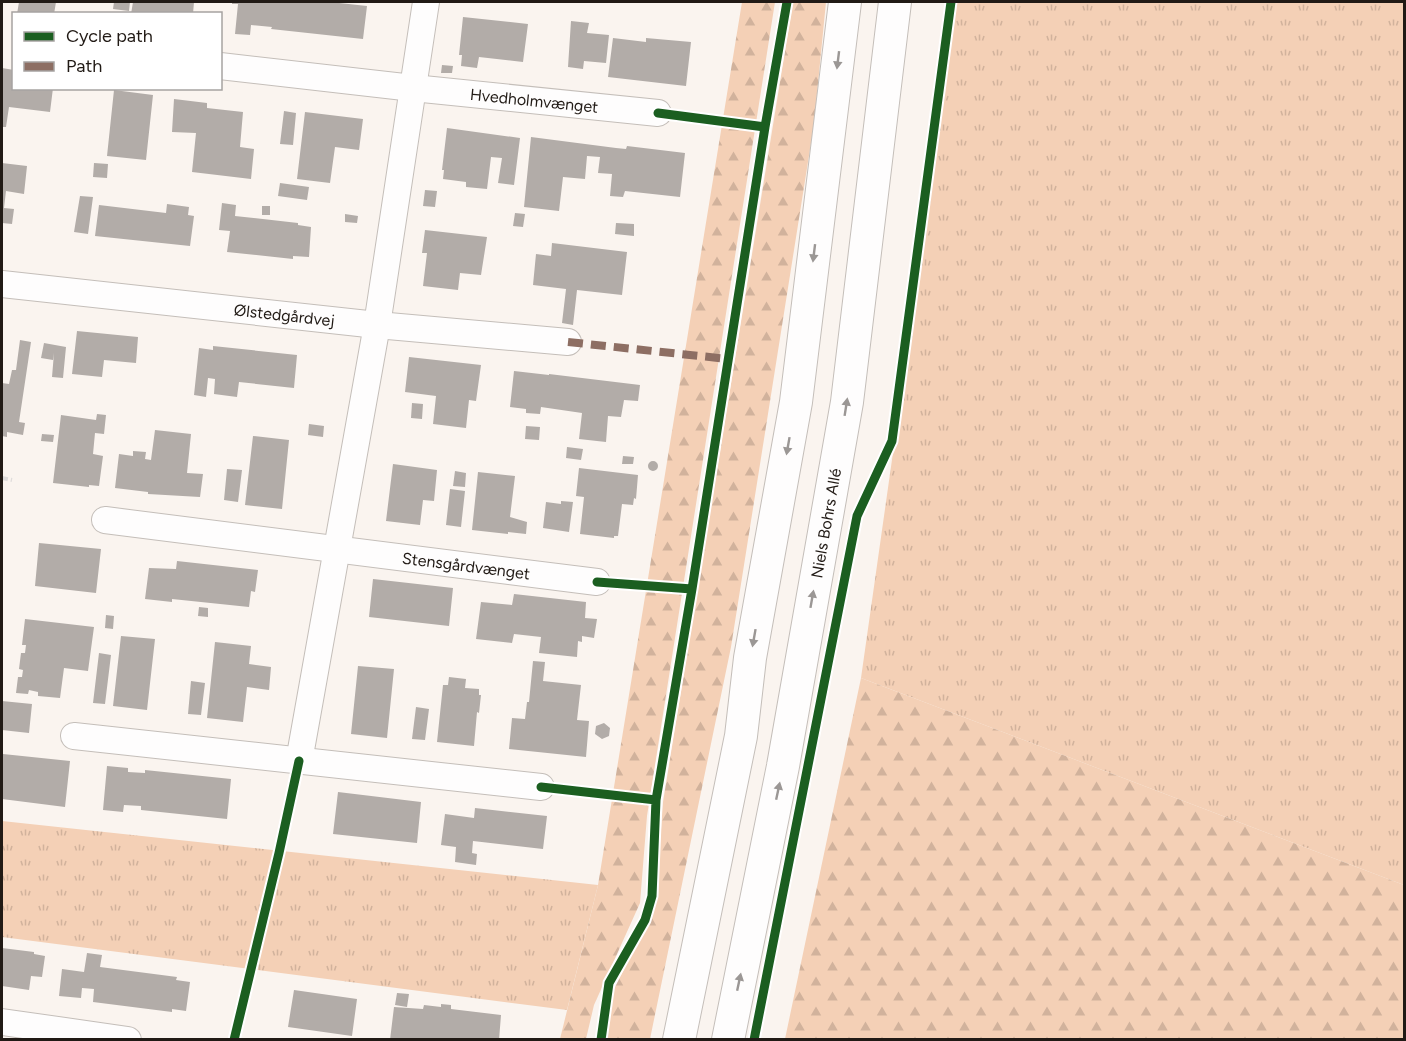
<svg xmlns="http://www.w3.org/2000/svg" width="1406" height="1041" font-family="Figtree,sans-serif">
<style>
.grass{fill:url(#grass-tufts)}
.forest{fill:url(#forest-firs)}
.building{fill:#b2aca8}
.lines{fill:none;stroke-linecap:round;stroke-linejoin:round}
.minor-casing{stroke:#c4beb9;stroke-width:28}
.tertiary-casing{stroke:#c4beb9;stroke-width:34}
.path{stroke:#dfdcdb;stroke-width:4;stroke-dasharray:6 3;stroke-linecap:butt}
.minor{stroke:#fefdfd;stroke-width:26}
.tertiary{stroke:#fefdfd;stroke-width:32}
.quiet{stroke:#8d6e63;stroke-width:8;stroke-dasharray:15 8;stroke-linecap:butt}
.cycleway-casing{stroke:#fff;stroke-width:13}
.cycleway{stroke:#1b5e20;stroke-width:9}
.oneway{fill:#9b9795}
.labels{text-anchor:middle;stroke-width:4.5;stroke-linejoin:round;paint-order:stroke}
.street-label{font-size:16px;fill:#211a15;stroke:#fff}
</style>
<defs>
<pattern id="grass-tufts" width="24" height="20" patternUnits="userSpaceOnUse" patternTransform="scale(1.5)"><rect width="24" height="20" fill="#f4d0b6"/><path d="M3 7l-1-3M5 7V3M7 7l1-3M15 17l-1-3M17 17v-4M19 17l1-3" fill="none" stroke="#d1b29c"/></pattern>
<pattern id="forest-firs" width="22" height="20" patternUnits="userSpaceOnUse" patternTransform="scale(1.5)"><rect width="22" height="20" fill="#f4d0b6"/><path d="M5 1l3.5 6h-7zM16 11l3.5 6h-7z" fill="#d1b29c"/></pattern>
</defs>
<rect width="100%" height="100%" fill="#faf4ef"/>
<path class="grass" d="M957,2H1404V885L861,678Z
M2,821L598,885L567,1010L2,937Z"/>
<path class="forest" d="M742,2H775L647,816L640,903L594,1005L586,1039H560L598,885Z
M793,2H826L814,124L731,647L650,1039H607L608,1001L650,918L657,885L663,802Z
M861,678L1404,885V1039H785Z"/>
<path class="building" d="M19,2H56L54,14H17Z
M114,2H130L129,11L113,9Z
M133,2H194L193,14H131Z
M232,2H330L367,6L363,39L271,29L272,27L251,25L250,35L235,34L238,4H232Z
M463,17L528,24L523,62L479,57L477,68L461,66L462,55H459Z
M571,21L589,23L587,33L609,35L606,63L584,61L583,69L568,67Z
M613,38L646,42V38L691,42L686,86L608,77Z
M442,65L453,66L452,73H441Z
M2,68L14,70V88H53L50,112L9,107L6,127H2Z
M114,90L153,95L146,160L107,156Z
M174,99L207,103V108L243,112L240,147L254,149L251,179L192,172L196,133L172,132Z
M284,111L296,113L293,145L280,144Z
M305,112L363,119L359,150L335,147L330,183L297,179Z
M447,128L520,138L514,185L498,183L502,158L491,157L487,189L466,187V182L443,179L444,170H442Z
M531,137L616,148L626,149L627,146L685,153L680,197L625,191L623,197L610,196L612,174L598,173L600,157L587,156L585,179L563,177L559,211L524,207Z
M2,163L27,166L24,194L6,191L4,208L14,209L12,224L2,223Z
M94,163L108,164L107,178L93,177Z
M280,183L309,187L307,200L278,196Z
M425,190L437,191L435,207L423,206Z
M80,196L93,197L88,234L74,232Z
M222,203L236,205L235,216L298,223V225L311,227L309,257L293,256V259L227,252L230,231L219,230Z
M167,204L189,207L188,215L194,216L190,246L95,236L99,205L166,213Z
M262,206H270V215H262Z
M515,213L525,214L523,227L513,226Z
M345,214L358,216L357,223L345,222Z
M616,223L634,224V236L615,234Z
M425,230L487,237L481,275L460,273L458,290L423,286L427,253H422Z
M552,243L627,252L622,295L577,290L573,325L562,323L566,289L533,285L536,254L551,256Z
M77,331L138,337L136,363L104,360L102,377L72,374Z
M20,340L31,342L19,422L25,423L23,435L7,432V437L2,436V383L9,384L12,370H16Z
M44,343L66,347L63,378L52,377L54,353L53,360L41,358Z
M213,346L297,355L294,388L239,382L237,397L214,394L215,379L208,378L206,397L194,395L199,348L213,350Z
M409,357L481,365L476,401L469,400L466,428L433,424L436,396L405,392Z
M514,371L549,375V374L640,385L638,401L624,400L621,417L608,416L606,442L579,439L582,413L541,407L540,414L526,413V409L510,407Z
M412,403L423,404L422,419L411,418Z
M97,414L106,415L104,434L95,433L93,454L103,456L99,486L89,485V487L53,483L61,415L96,420Z
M309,424L324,426L323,437L308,435Z
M526,426L540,427L539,440L525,439Z
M155,430L191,434L187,473L203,474L200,497L148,494V492L115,488L119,454L133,456V451L146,452L145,459L151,460Z
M42,434L54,435L53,442L41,441Z
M253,436L289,440L282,509L245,505Z
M567,447L583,449L581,460L566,458Z
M623,456L634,457L633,464H622Z
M648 466a5 5 0 1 1 10 0a5 5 0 1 1-10 0Z
M393,464L437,470L434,501L423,500L420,525L386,521Z
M579,468L638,475L636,499L634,498L633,505L622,504L618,536H614V538L580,534L584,497L576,496Z
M227,469L242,470L238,502L224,500Z
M455,471L466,473L465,487L453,486Z
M478,472L515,476L510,517L527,522L526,534L508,532V534L472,530Z
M450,489L465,491L461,527L446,525Z
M561,501L573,502L569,532L543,528L546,502L561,504Z
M39,543L101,549L96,593L35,586Z
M177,561L258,570L255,592L251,591L249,607L172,599V602L145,599L149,568L176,569Z
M373,579L453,588L449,626L369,617Z
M514,594L586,602L585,618L597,619L594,638L582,636V642L578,641L577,657L539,653L541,637L514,634L512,643L476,639L481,602L512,605Z
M199,607L208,608V617L198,616Z
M106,615L114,616L113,629L105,628Z
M25,619L94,627L88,671L64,668L60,698L38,696V692L29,690L28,694L16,693L18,677H22L23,670L19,669L21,653H25L26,645H22Z
M121,636L155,639L147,710L113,706Z
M215,642L251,646L249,664L271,667L269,690L247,687L243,722L207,718Z
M99,653L111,655L105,704L93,703Z
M533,661L545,662L543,681L581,685L577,720L589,721L586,757L509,749L512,718L525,719L527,702H529Z
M358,666L394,669L387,738L351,734Z
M449,677L466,679L465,688L479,689V695H481L479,713L477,712L474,746L437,742L443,685H448Z
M191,681L205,683L201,715L188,714Z
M2,701L32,704L29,733L2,730Z
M416,707L429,709L425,740L412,739Z
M604,723L610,728L609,736L602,739L595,734L596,726Z
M3,754L70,761L65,807L2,799Z
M107,766L128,768V772L145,773V770L231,779L227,819L141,810V806L124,805L123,812L103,810Z
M338,792L421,802L417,843L333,834Z
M475,808L547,816L543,849L473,841L472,853L477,854L476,865L455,862L456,847L441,845L445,814L474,818Z
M2,948L34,952V954L45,956L42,977L31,976L29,990L2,986Z
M87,953L102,955L100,967L177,977L176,980L190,982L186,1011L172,1009V1012L93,1002L94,989L82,988L81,998L59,996L62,969L84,972Z
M294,990L357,999L352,1036L288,1027Z
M397,993L409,994L407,1007L395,1005Z
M441,1004L451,1005V1009L501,1015L499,1040H390L394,1007L423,1009L424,1005L441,1007Z"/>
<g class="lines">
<g class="minor-casing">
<g id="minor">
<path id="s1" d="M220,66L413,88L658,113"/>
<path id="s2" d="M2,284L377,325L568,342"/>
<path id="s3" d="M105,520L597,582"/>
<path d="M74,736L541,787"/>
<path d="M299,761L377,325L426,2"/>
<path d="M2,1022L128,1040"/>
</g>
</g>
<g class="tertiary-casing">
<g id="tertiary">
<path d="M679,1040L741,736L750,658L796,402L845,2"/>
<path id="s4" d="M728,1040L783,766L847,402L895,2"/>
</g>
</g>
<path class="path" d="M2,478L12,480"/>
<use href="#minor" class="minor"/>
<use href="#tertiary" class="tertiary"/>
<path class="quiet" d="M568,342L728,359"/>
<g class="cycleway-casing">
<path id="cycleway" d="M658,113L765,127
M597,582L692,589
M541,787L656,800
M234,1040L279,853L299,761
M601,1040L609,983L645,920L652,896L656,800L692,589L765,127L787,2
M754,1040L857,516L892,441L951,2"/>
</g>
<use href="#cycleway" class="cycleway"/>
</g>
<defs><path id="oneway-solid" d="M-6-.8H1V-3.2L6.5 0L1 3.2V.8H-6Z" transform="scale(1.5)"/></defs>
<g class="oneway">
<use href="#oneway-solid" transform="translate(838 60) rotate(97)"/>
<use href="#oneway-solid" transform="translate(814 253) rotate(97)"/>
<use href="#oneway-solid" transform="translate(846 407) rotate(-81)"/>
<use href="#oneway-solid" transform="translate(788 446) rotate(100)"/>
<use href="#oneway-solid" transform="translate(812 599) rotate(-80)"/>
<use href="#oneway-solid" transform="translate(754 638) rotate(100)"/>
<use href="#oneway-solid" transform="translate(778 791) rotate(-78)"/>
<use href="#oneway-solid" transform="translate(739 982) rotate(-78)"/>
</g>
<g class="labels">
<g class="street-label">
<text dy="6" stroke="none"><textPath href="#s1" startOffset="316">Hvedholmvænget</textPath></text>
<text dy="6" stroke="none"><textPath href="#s2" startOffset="284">Ølstedgårdvej</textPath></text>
<text dy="6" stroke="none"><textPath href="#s4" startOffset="526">Niels Bohrs Allé</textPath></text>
<text dy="6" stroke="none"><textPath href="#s3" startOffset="364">Stensgårdvænget</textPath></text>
</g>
</g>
<rect width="1406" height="1041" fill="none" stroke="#211a15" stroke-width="6"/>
<rect x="12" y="12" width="210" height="78" fill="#ffffff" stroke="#a6a3a1" stroke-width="1.5"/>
<rect x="24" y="32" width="30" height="9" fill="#1b5e20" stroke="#a6a3a1" stroke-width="1.5"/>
<text x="66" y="42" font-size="18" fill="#211a15">Cycle path</text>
<rect x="24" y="62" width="30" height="9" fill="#8d6e63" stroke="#a6a3a1" stroke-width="1.5"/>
<text x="66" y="72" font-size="18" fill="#211a15">Path</text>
</svg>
